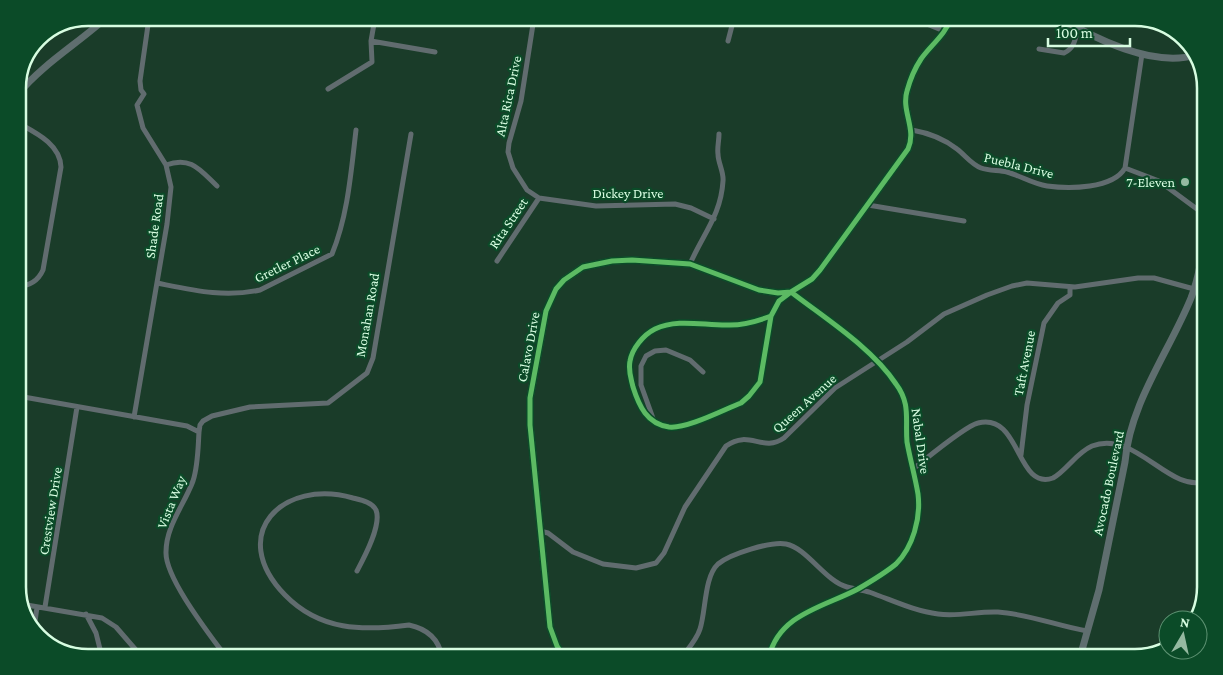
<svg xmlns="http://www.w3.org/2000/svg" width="1223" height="675" font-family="'Crimson Pro',serif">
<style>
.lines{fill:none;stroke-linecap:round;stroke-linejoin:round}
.street{stroke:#616c6f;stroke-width:5}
.secondary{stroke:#5f6e6f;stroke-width:7}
.cycleway-casing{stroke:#0b4b28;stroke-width:8}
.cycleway{stroke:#5cba63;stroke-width:5}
.poi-dot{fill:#95b9a1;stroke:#0b4b28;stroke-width:2}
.labels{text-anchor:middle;stroke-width:4.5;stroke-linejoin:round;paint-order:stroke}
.street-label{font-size:14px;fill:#d7fde1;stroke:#0b4b28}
.poi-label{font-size:14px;fill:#d7fde1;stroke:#0b4b28;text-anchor:end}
.rim{fill:none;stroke:#d7fde1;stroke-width:2.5}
</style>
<rect width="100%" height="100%" fill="#1a3c29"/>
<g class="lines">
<path class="street" d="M534,18L521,101L509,143L508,152L513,168L527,190L539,198L596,206L675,204L691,208L714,219
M912,18L944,31
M371,41L435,52
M728,41L734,18
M1039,49L1064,53C1075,48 1075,39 1078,28
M328,89L372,62L371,41L375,18
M18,123C36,133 60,144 61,167L43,270C38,281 30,286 18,286
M912,130C929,133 943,138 957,149C965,155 971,164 981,168C989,171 999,170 1007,172C1021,176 1033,184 1047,186C1069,189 1113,189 1125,168L1142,54
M166,165C191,156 200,170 217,186
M1125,168L1159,181L1205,215
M868,205L964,221
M497,261L539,198
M690,264C703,234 721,215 723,181C724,172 718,163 718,154C717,148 719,141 719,134
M157,283C192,290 224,298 260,290L332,254C348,215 351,172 356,130
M18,396L187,426L199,432C198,448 198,466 193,481C184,505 166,526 166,552C165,578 210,635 226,657
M134,417L167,224L171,187L166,165L143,128L137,105L144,94L141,90L140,81L149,18
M654,421L641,385V366L646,356L655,351L666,350L690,360L703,372
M199,432L200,425L203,421L212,416L250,407L328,403L367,373L373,358L411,134
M1021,455L1027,405L1044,323L1058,303L1070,295V287
M913,469C926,459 965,426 978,423C1021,412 1016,491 1053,478C1067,470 1076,453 1092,446C1135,429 1170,494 1205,481
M540,531L548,533L573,552L603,564L636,568L656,563L664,553L685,507L726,446C750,429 762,453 784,438L835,388L907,342L944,314L987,295L1012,286L1027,283L1075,287L1138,278H1154L1194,289
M357,571C364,558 382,525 376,510C372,502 361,500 353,498C283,478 226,534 285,595C320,631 363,631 409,625C428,629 439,640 442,657
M21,604L102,618L116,627L142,657
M45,607L77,407
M86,614L96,633L102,657
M34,629L37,607
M1081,654L1100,657
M682,657C688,649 697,639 700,629C706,611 704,577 718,564C730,554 771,541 786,544C807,548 825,581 847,587C854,589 862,590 869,592C892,600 914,611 938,614C958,617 978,611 998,612C1028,614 1058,626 1087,631
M769,657C779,614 824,607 858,589C870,582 885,573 896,564C913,547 921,518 918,494C915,476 910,459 907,442C905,420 911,404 896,384C871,347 826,319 791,292L779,301L771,316C758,321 744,325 730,325C705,326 678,318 655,329C643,335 632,349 630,361C628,371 631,378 633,387C639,406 647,424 669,427C687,429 723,410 741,403L749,396L760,382L771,316"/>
<path class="secondary" d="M1060,18C1096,39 1153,68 1196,55
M18,94C43,64 77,44 106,18
M564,657L557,646L550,627L530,425V398L546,311L556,289L564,280L583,267L612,261L632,260L690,264L759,290L778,293L791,292L812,279L820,270L908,149C917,129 901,111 907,91C910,80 915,68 921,59C931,45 946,34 951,18
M1080,657L1099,590L1125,462C1130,403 1169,352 1191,298C1199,277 1202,256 1205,234"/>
<g class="cycleway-casing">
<path id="cycleway" d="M564,657L557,646L550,627L530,425V398L546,311L556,289L564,280L583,267L612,261L632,260L690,264L759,290L778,293L791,292L812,279L820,270L908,149C917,129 901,111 907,91C910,80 915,68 921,59C931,45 946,34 951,18
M769,657C779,614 824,607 858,589C870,582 885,573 896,564C913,547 921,518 918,494C915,476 910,459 907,442C905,420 911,404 896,384C871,347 826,319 791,292L779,301L771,316C758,321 744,325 730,325C705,326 678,318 655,329C643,335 632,349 630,361C628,371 631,378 633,387C639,406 647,424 669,427C687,429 723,410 741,403L749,396L760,382L771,316"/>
</g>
<use href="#cycleway" class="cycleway"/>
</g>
<circle class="poi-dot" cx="1185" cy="182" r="5"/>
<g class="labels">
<g class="street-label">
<text transform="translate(508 96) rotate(-78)" y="5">Alta Rica Drive</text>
<text transform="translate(1019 165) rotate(14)" y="5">Puebla Drive</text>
<text x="628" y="198">Dickey Drive</text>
<text transform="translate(508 223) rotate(-56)" y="5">Rita Street</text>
<text transform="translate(154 226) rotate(-82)" y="5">Shade Road</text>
<text transform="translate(287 263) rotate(-26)" y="5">Gretler Place</text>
<text transform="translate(367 315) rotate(-80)" y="5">Monahan Road</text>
<text transform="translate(528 347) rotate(-79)" y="5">Calavo Drive</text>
<text transform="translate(1024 363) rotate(-79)" y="5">Taft Avenue</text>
<text transform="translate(804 403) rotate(-42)" y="5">Queen Avenue</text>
<text transform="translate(921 441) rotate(82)" y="5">Nabal Drive</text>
<text transform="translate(1108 483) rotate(-78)" y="5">Avocado Boulevard</text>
<text transform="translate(171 502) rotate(-68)" y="5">Vista Way</text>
<text transform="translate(50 511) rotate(-81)" y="5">Crestview Drive</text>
</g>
<g class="poi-label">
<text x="1175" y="187">7-Eleven</text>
</g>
</g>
<path d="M0 0H1223V675H0ZM88 26H1135A62 62 0 0 1 1197 88V587A62 62 0 0 1 1135 649H88A62 62 0 0 1 26 587V88A62 62 0 0 1 88 26Z" fill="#0b4b28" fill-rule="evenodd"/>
<path class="rim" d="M88 26H1135A62 62 0 0 1 1197 88V587A62 62 0 0 1 1135 649H88A62 62 0 0 1 26 587V88A62 62 0 0 1 88 26Z"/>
<g transform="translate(1183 635) rotate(9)"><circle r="24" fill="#0b4b28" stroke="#5d9272"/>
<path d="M0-4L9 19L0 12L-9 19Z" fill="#95b9a1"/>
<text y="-8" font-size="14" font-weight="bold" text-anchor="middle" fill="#d7fde1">N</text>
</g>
<path d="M1048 38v8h82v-8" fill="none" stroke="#d7fde1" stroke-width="2.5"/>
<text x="1056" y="38" font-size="15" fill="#d7fde1" stroke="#0b4b28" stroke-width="4" paint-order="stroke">100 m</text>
</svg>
